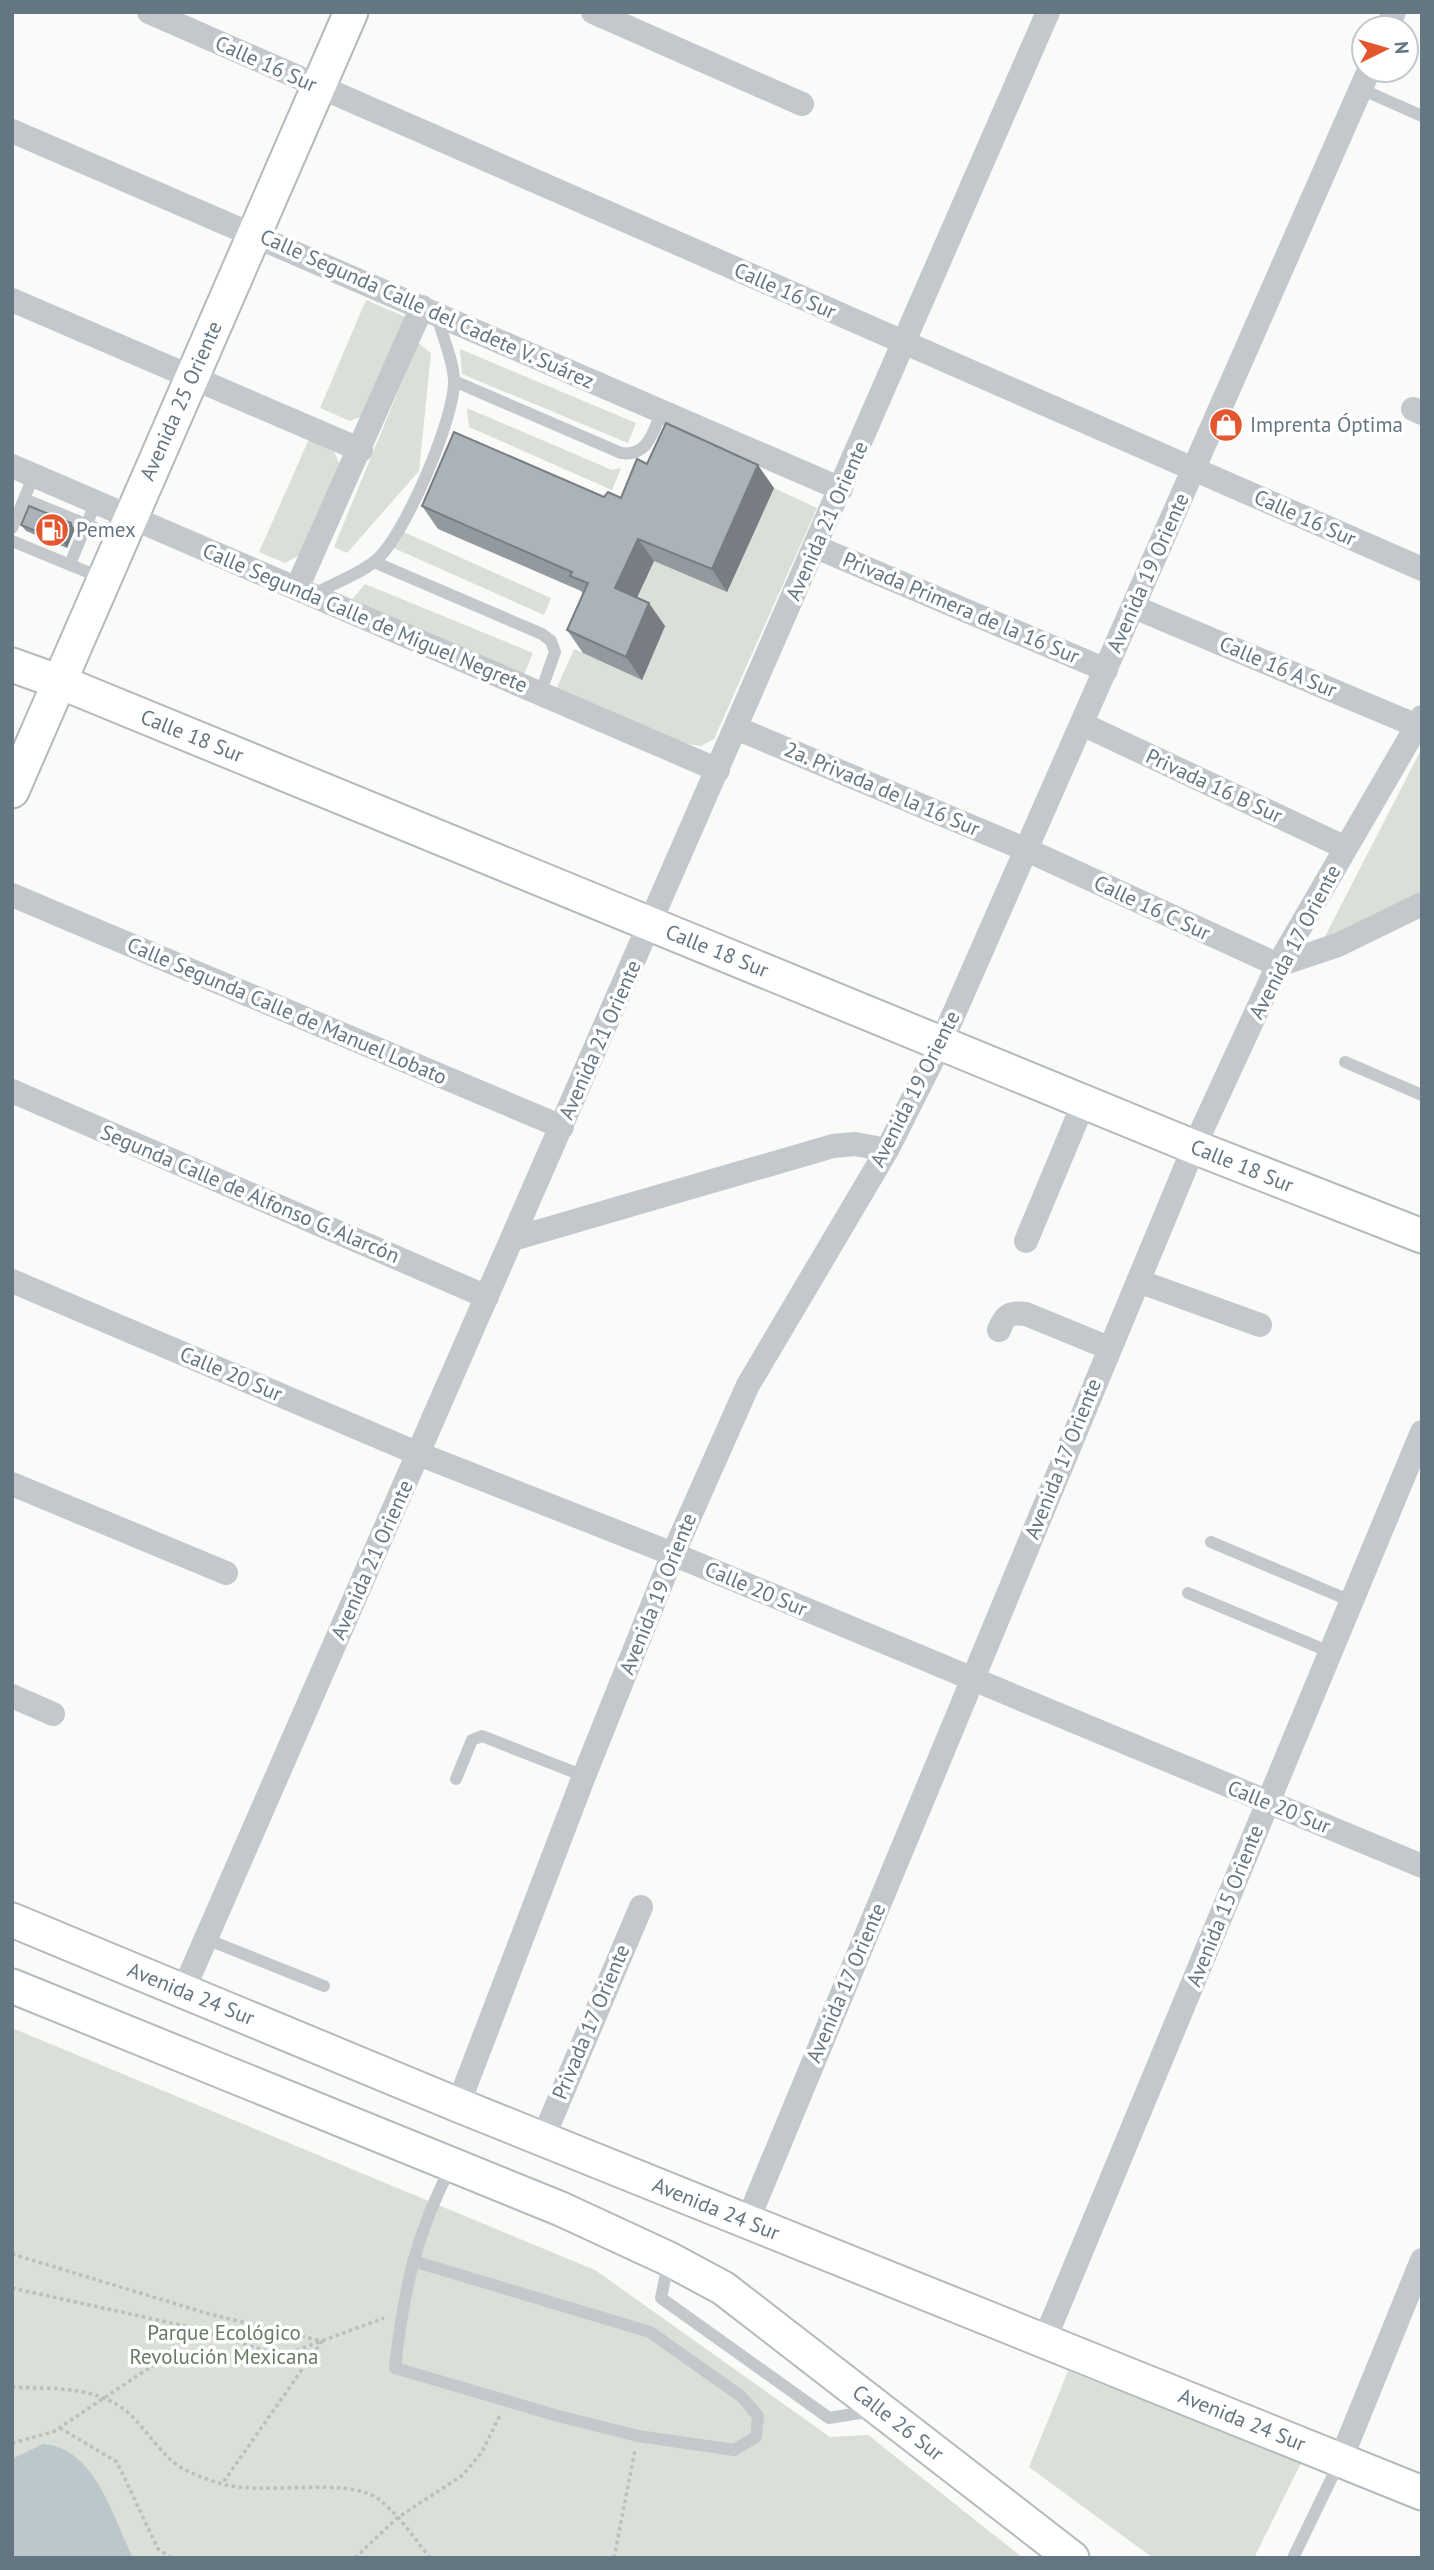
<svg xmlns="http://www.w3.org/2000/svg" width="1434" height="2570" font-family="'PT Sans',sans-serif">
<style>
.green{fill:#dadfd7}
.water{fill:#bbc7cb}
.lines{fill:none;stroke-linecap:round;stroke-linejoin:round}
.secondary-casing{stroke:#b3babf;stroke-width:37}
.path{stroke:#bbbfc2;stroke-width:3.5;stroke-dasharray:3.5 3.5;stroke-linecap:butt}
.lane{stroke:#c3c8cc;stroke-width:12}
.street{stroke:#c3c8cc;stroke-width:24}
.secondary{stroke:#fff;stroke-width:33}
.wall{fill:#929a9f}
.shaded-wall{fill:#777d82}
.building{fill:#aab3b9;stroke:#777d82;stroke-width:2}
.labels{text-anchor:middle;stroke-width:7;stroke-linejoin:round;paint-order:stroke}
.street-label{font-size:21px;fill:#657683;stroke:#fff}
.poi-label{font-size:21px;fill:#657683;stroke:#fff;text-anchor:start}
.park-label{font-size:21px;fill:#687a64;stroke:#fff}
</style>
<rect width="100%" height="100%" fill="#fafaf8"/>
<path class="green" d="M366,300L408,318L367,414L350,421L320,408Z
M418,343L431,353L419,471L347,553L334,547Z
M460,349L636,423L628,443L462,374Z
M467,408L612,470L621,468L612,490L469,427Z
M309,439L333,449L340,465L307,551L285,563L259,552Z
M774,488L817,508L714,739L701,746L669,741L556,690L574,649L642,679L619,605L638,563Z
M397,529L551,598L544,615L389,546Z
M365,584L533,653L523,677L349,603Z
M1422,748V895L1319,948Z
M12,2028L595,2270L830,2437L868,2435L1023,2558H12Z
M1068,2371L1302,2461L1254,2558H1153L1029,2467Z"/>
<path class="water" d="M43,2444C96,2448 113,2518 133,2558H12V2459Z"/>
<g class="lines">
<g class="secondary-casing">
<path id="secondary" d="M12,665L65,684L1194,1147L1422,1236
M12,791L351,12
M12,1920L458,2105L1422,2493
M12,1986L561,2209L669,2259L723,2288L1072,2558"/>
</g>
<path class="path" d="M12,2254L209,2314L322,2341L222,2484
M12,2288L194,2328L281,2356L384,2318
M12,2387C47,2389 85,2386 116,2404C136,2415 151,2441 168,2457C181,2471 201,2477 219,2483C262,2497 343,2476 377,2498C398,2513 414,2538 430,2558
M60,2428L117,2462L158,2549L172,2558
M12,2443L53,2432L155,2364L194,2328
M355,2558L397,2518L463,2475L482,2452L500,2415
M614,2558L635,2450"/>
<path class="lane" d="M1361,89L1422,116
M454,381L621,453C648,457 653,432 662,411
M24,499L120,538
M12,528L34,475
M12,541L102,578
M374,562L542,634L551,641L555,652L540,694
M70,564L96,502
M313,594C333,584 358,575 375,561C404,538 454,420 454,382C454,360 441,335 437,314
M1345,1062L1422,1095
M1211,1542L1351,1601
M1188,1593L1330,1652
M456,1779L472,1740L482,1736L584,1776
M206,1939L324,1986
M669,2259L661,2298L829,2418L872,2411
M413,2261L650,2332L742,2397L758,2416L756,2437L734,2450L638,2436L558,2416L395,2368C403,2293 416,2232 452,2165
M1293,2558L1339,2463"/>
<path class="street" d="M149,12L1422,569
M593,12L802,104
M1387,28L1394,12
M12,131L841,489
M12,300L361,450
M1413,409L1422,413
M12,466L718,770
M816,547L1106,670
M297,588L422,307
M1134,607L1422,728
M1082,724L1346,848
M736,728L1027,850L1278,965L1338,945L1422,904
M12,895L562,1127
M12,1091L487,1297
M513,1239L833,1146L855,1144L887,1150
M1026,1241L1084,1102
M12,1281L419,1454L673,1554L1422,1866
M1138,1281L1260,1325
M999,1330C1005,1315 1009,1312 1026,1314L1109,1348
M12,1484L226,1573
M12,1696L53,1714
M183,1991L1048,12
M458,2105L584,1776L673,1554L748,1385L887,1150L941,1043L1369,70
M543,2138L641,1907
M747,2222L1194,1147L1278,965L1422,717
M1044,2341L1422,1432
M1341,2459L1422,2260"/>
<use href="#secondary" class="secondary"/>
</g>
<path class="wall" d="M647,464L774,488L727,592L654,561L637,598L665,626L642,680L583,653L567,630L583,594L581,591L438,529L422,506L604,497L621,498Z
M21,525L75,529L67,548L26,531Z"/>
<path class="shaded-wall" d="M758,465L774,488L727,592L712,569Z
M71,523L75,529L67,548L63,542Z
M638,539L654,561L631,610L615,588Z
M649,603L665,626L642,680L626,657Z"/>
<path class="building" d="M666,423L758,465L712,569L638,539L615,588L649,603L626,657L567,630L588,583L570,576L572,572L422,506L454,432L604,497L608,492L621,498L637,459L647,464Z
M29,506L71,523L63,542L21,525Z"/>
<defs>
<g id="shop-disc" transform="scale(1.75)"><circle r="9.5" fill="#e4572e" stroke="#fff"/><path d="M-5-2.5h2.3a2.7 3.5 0 0 1 5.4 0H5L5.5 6h-11ZM-1.5-2.5h3a1.5 2.3 0 0 0-3 0Z" fill="#fff"/></g>
<g id="fuel-disc" transform="scale(1.75)"><circle r="9.5" fill="#e4572e" stroke="#fff"/><path d="M-5.5-6h7V0h2V4h1.3V-2.5L3-4.5l.8-.8L6-3V5H2.5V1h-1V6h-7ZM-4.2-4.7v3.2H.2V-4.7Z" fill="#fff"/></g>
</defs>
<g fill-rule="evenodd">
<use href="#shop-disc" x="1226" y="425"/>
<use href="#fuel-disc" x="52" y="530"/>
</g>
<g class="labels">
<g class="street-label">
<text transform="translate(266 64) rotate(24)" y="7">Calle 16 Sur</text>
<text transform="translate(785 291) rotate(24)" y="7">Calle 16 Sur</text>
<text transform="translate(427 309) rotate(24)" y="7">Calle Segunda Calle del Cadete V. Suárez</text>
<text transform="translate(181 401) rotate(-66)" y="7">Avenida 25 Oriente</text>
<text transform="translate(1305 518) rotate(24)" y="7">Calle 16 Sur</text>
<text transform="translate(827 521) rotate(-66)" y="7">Avenida 21 Oriente</text>
<text transform="translate(1148 573) rotate(-66)" y="7">Avenida 19 Oriente</text>
<text transform="translate(961 608) rotate(23)" y="7">Privada Primera de la 16 Sur</text>
<text transform="translate(365 618) rotate(23)" y="7">Calle Segunda Calle de Miguel Negrete</text>
<text transform="translate(1278 667) rotate(23)" y="7">Calle 16 A Sur</text>
<text transform="translate(192 736) rotate(22)" y="7">Calle 18 Sur</text>
<text transform="translate(1214 786) rotate(25)" y="7">Privada 16 B Sur</text>
<text transform="translate(882 789) rotate(23)" y="7">2a. Privada de la 16 Sur</text>
<text transform="translate(1152 908) rotate(25)" y="7">Calle 16 C Sur</text>
<text transform="translate(1295 942) rotate(-62)" y="7">Avenida 17 Oriente</text>
<text transform="translate(717 951) rotate(22)" y="7">Calle 18 Sur</text>
<text transform="translate(287 1011) rotate(23)" y="7">Calle Segunda Calle de Manuel Lobato</text>
<text transform="translate(600 1040) rotate(-66)" y="7">Avenida 21 Oriente</text>
<text transform="translate(915 1089) rotate(-63)" y="7">Avenida 19 Oriente</text>
<text transform="translate(1242 1166) rotate(22)" y="7">Calle 18 Sur</text>
<text transform="translate(250 1194) rotate(23)" y="7">Segunda Calle de Alfonso G. Alarcón</text>
<text transform="translate(231 1374) rotate(23)" y="7">Calle 20 Sur</text>
<text transform="translate(1063 1459) rotate(-68)" y="7">Avenida 17 Oriente</text>
<text transform="translate(372 1560) rotate(-66)" y="7">Avenida 21 Oriente</text>
<text transform="translate(756 1589) rotate(23)" y="7">Calle 20 Sur</text>
<text transform="translate(658 1594) rotate(-68)" y="7">Avenida 19 Oriente</text>
<text transform="translate(1279 1807) rotate(22)" y="7">Calle 20 Sur</text>
<text transform="translate(1225 1906) rotate(-68)" y="7">Avenida 15 Oriente</text>
<text transform="translate(846 1983) rotate(-67)" y="7">Avenida 17 Oriente</text>
<text transform="translate(191 1994) rotate(22)" y="7">Avenida 24 Sur</text>
<text transform="translate(591 2022) rotate(-67)" y="7">Privada 17 Oriente</text>
<text transform="translate(716 2209) rotate(22)" y="7">Avenida 24 Sur</text>
<text transform="translate(1242 2420) rotate(22)" y="7">Avenida 24 Sur</text>
<text transform="translate(898 2423) rotate(38)" y="7">Calle 26 Sur</text>
</g>
<g class="poi-label">
<text x="1250" y="432">Imprenta Óptima</text>
<text x="76" y="537">Pemex</text>
</g>
<g class="park-label">
<text x="224" y="2340">Parque Ecológico<tspan x="224" dy="24">Revolución Mexicana</tspan></text>
</g>
</g>
<rect width="1434" height="2570" fill="none" stroke="#657683" stroke-width="28"/>
<g transform="translate(1385 49) rotate(85)"><circle r="33" fill="#ffffff" stroke="#c1c8cd" stroke-width="2"/>
<path d="M0-5L12 26L0 18L-12 26Z" fill="#e4572e"/>
<text y="-10" font-size="19" font-weight="bold" text-anchor="middle" fill="#657683">N</text>
</g>
</svg>
